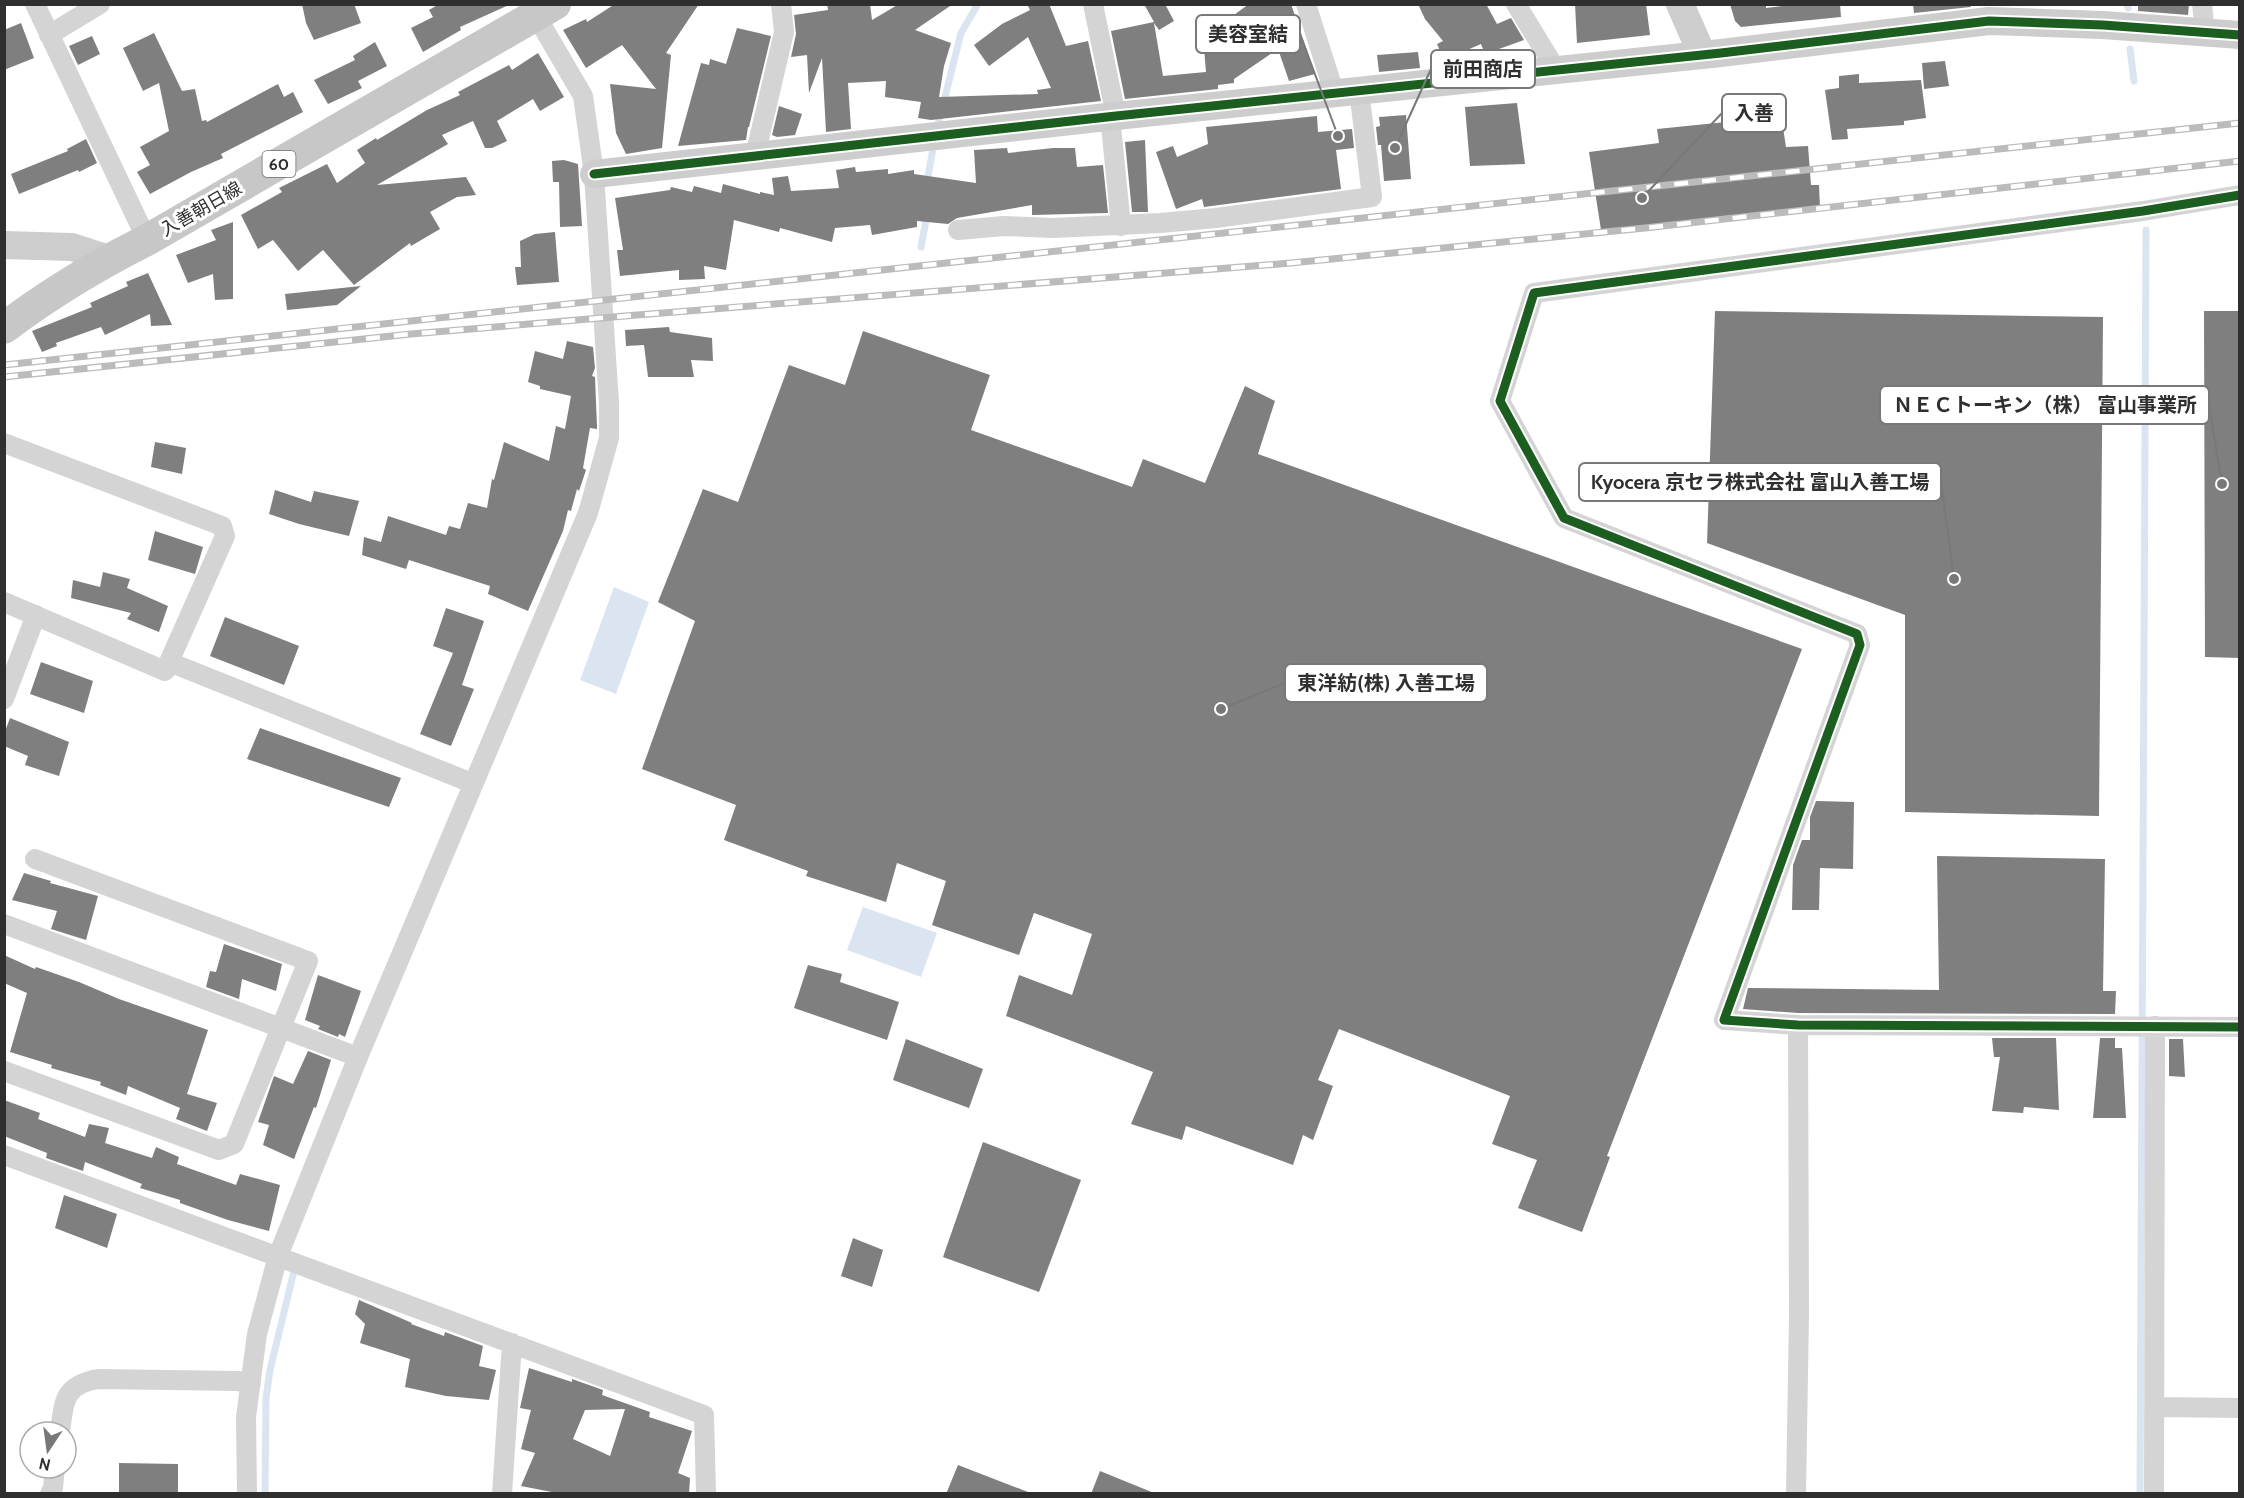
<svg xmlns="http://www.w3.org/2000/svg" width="2244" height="1498" font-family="Cabin,'Noto Sans JP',sans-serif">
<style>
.water{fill:#dbe4f1}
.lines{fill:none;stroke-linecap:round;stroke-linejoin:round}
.stream{stroke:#dbe4f1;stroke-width:7}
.building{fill:#7f7f7f;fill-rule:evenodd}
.street{stroke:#d4d4d4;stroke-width:20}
.secondary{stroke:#cdcdcd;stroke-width:28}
.primary{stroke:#c7c7c7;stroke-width:32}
.rail-casing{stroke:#bbb;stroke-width:7}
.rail{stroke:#fff;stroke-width:4.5;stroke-dasharray:14;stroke-linecap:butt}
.cycleway-casing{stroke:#fff;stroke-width:13}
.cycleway{stroke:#1b5e20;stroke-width:9}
.labels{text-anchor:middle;stroke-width:6;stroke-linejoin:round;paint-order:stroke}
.shield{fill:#fff;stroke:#6d6d6d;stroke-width:1.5}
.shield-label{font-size:16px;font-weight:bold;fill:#2f2f2f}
.street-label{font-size:18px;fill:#2f2f2f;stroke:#fff}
.leader{fill:none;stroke:#787878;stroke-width:2}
.callout-dot{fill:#787878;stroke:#fff;stroke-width:2}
.callout{fill:#fff;stroke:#787878;stroke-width:2}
.callout-label{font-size:20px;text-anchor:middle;font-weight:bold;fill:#2f2f2f}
</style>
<rect width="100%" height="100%" fill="#fff"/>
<path class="water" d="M614,587L649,602L616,694L580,680Z
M863,907L937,933L921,977L847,950Z"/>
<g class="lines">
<path class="stream" d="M2127,4L2128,8
M2130,49L2134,81
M937,129L961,33L978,4
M927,182L934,143
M921,247L927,215
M265,1494L266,1398L270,1370L294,1271
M2140,1494L2146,230"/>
</g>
<path class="building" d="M302,4H354L361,23L314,40L306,23Z
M439,4H511L460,27L461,30L423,52L411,28L433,17L429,10Z
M615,4H699L666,53L671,55L662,148L626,154L616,133L610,84L656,89L622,45L586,68L563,30L586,19L587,22Z
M827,4H870L872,20L899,4H953L915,30L951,43L944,66L939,97L1038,94L1037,90L1051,88L1028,37L989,66L974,45L1002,24L1030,10L1027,4H1049L1066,46L1088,41L1101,101L931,120L918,118L921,102L885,97L886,81L848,83L851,129L826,132L822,58L809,93L807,55L791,57L796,34L794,15L828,10Z
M1144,4H1165L1174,21L1159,30L1154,23L1163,76L1206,72L1204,48L1228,46L1216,28L1249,4H1291L1315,74L1289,81L1278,49L1234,79V83L1218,85V89L1125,99L1111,31L1154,22Z
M1418,4H1486L1497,24L1511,18L1524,40L1485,54L1481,44L1444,60L1437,44L1443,41L1425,19Z
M1575,4H1646L1650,35L1577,43Z
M1730,4H1766V8L1799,4H1840L1841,17L1741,27L1735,21Z
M1913,4H1970L1971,7L1914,13Z
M2138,4H2189L2188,15L2138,11Z
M21,23L34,58L4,70V30Z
M737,28L771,36L749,127H748L746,140L678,146L701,63L709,65L710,59L726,64Z
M154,33L182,91L195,89L202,121L206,120L207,122L278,84L284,97L293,92L303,112L221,154L223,158L191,172L150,194L137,172L150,165L140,147L169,131L159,83L143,91L123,48Z
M92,36L100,54L78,65L69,46Z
M375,42L387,66L358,81L362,88L328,104L314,80L355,60L353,56Z
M1418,52L1420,68L1379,72L1377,55Z
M538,53L564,97L540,111L533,99L497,121L507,141L492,148H485L473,121L442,135L448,144L377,185L466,177L476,195L457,197L430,212L440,229L411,246L410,243L354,285L323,250L298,271L273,240L258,249L241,215L282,192L279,188L327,164L337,183L365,163L357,150L376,138L377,140L427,110L460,95L458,92L509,65L512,70Z
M1945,61L1949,86L1924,89L1922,63Z
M1859,74V83L1921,80L1926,118L1904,121V125L1847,129L1848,139L1832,140L1825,90L1839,88V76Z
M1517,103L1525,164L1470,166L1465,107Z
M779,106L802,114L795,135L777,137L772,135Z
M1406,115L1411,179L1384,181L1381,145H1378L1376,127L1380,126L1379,117Z
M1317,116L1318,132L1352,129L1354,148L1336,150L1341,189L1204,207L1202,199L1176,209L1156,152L1173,146L1177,157L1208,144L1206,127Z
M1782,121L1786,147L1808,146L1811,185H1819L1820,208L1601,230L1589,152L1659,143L1657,129L1726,122L1727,126Z
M86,139L97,163L79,172L78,170L19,194L11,174L68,151L67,149Z
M1145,140L1148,212H1132L1125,142Z
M1007,148L1008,153L1053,148H1075L1077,167L1103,165L1108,213L1032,215V205L957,218L948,224L917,221V227L872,235L870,225L835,228L832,242L780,228L779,232L734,220L726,270L704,266L705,279L679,280V270L620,276L617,250H623L615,198L670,190L671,187L692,192L694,186L721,193L723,184L760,194V192L774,195L772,178L788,176L791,191L839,188L836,170L855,167L856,172L888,169V174L914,170V174L976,183L974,150Z
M564,160L578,164L582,226L560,227L559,182H553L552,161Z
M233,222V299L215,300L213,274L188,283L176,255L216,240L211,230Z
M555,232L559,282L517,285L515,267H521L520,241L535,234Z
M148,273L172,325L151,326L150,314L105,335L101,327L56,343L57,346L42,352L32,331L92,307L90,303L128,286L126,282Z
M361,286L337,305L287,310L285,294Z
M1715,311L2103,317L2099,816L1905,812V615L1707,543Z
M2204,311H2240V658L2205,657Z
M669,327L670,332L712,338L713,361L691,360L694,377H648L644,345L626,346L625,330Z
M863,331L990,375L971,430L1132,487L1143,459L1205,483L1245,386L1275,401L1258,454L1802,649L1607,1156L1610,1157L1582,1232L1518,1208L1537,1160L1492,1144L1510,1096L1339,1029L1318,1080L1333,1086L1313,1140L1303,1135L1293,1165L1186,1126L1182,1140L1131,1124L1153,1072L1006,1016L1019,975L1072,995L1092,934L1034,913L1019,955L932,925L946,881L897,863L886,902L806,876L808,871L724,840L736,805L642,769L695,621L658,602L703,489L738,502L789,365L845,385Z
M567,341L593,347L595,368L592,376L595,377L597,427V429L590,428L583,468L586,470L579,491L577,489L571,511L568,510L563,531L528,611L488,594L490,586L409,560L406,569L362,555L364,537L381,542L388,516L446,535L449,526L460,529L468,503L487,508L492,479L494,480L504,442L549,461L556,426L565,429L571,396L540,389V386L528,382L535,351L563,359Z
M155,442L186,448L182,474L151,467Z
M275,490L311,502L314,491L359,501L349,536L299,524L269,514Z
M155,531L203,547L195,574L148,560Z
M103,572L130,579L127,588L168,606L159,632L127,619L131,613L71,598L73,580L100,587Z
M446,608L484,621L462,685L474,689L451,746L420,734L453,653L433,646Z
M225,617L299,646L284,685L210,656Z
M41,662L93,681L84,713L30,694Z
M10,718L69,742L59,776L25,765L28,756L4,746V734Z
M260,728L401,778L389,807L247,759Z
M1816,801L1854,802L1853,869L1820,868L1819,910H1792L1793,865L1802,840H1810V817Z
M1937,856L2105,859L2103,991H2116L2115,1014L1798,1013L1743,1009L1748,988L1939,990Z
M24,873L51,881L50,883L98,896L86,940L51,929L57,911L12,900Z
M224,944L282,964L276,991L242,979L239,999L206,987L210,971L216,972Z
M4,955L35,969L36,967L79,982L119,999L208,1030L187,1094L217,1103L207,1131L176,1119L180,1108L128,1086L126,1095L100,1085L101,1082L51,1068L52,1065L10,1052L27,993L4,983Z
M808,965L842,974L840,982L899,1002L887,1040L794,1008Z
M318,975L361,991L345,1037L339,1034L338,1037L318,1029L320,1026L305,1020Z
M1992,1038H2056L2059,1110L2024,1107L2023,1113L1992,1111L2000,1057H1994Z
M2100,1038H2115V1048H2122L2126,1118H2093Z
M906,1039L983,1069L969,1108L893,1080Z
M2169,1039H2183L2185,1077L2169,1076Z
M308,1051L331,1060L316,1108L314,1107L294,1159L263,1145L269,1125L258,1122L274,1076L293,1084Z
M4,1100L40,1113L38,1119L85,1137L89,1124L109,1128L105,1143L152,1158L156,1147L179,1157L177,1164L236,1185L240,1174L280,1185L269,1231L228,1220L180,1203V1200L140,1188L142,1184L85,1162L83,1171L46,1158L47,1153L4,1136Z
M983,1142L1081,1180L1039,1292L943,1257Z
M64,1195L117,1214L107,1248L55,1228Z
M853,1238L883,1250L872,1287L841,1276Z
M359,1300L412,1323L411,1324L444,1336L445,1332L483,1346L479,1366L496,1370L489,1400L446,1396L405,1387L410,1359L360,1343L365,1324L355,1314Z
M529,1368L572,1382V1379L603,1390L602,1395L650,1412L649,1417L692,1431L678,1473L690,1478L689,1494H562L521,1486L535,1453L521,1449L531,1410L520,1408ZM625,1409L610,1456L573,1439L585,1410Z
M119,1463L178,1464V1494H119Z
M958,1465L1028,1492V1494H946Z
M1100,1471L1154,1493V1494H1091Z"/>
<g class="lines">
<path class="street" d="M35,4L147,240
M1093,4L1116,116
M1306,4L1334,92
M1516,4L1555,68
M2202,4L2205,32
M49,35L100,4
M1110,116L1121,226
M755,156L784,32L781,4
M2240,195L2143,211L1534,293L1500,401L1564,518L1857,634L1860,645L1724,1020L1798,1025L2240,1027
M958,230L1004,226L1053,228L1160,223L1216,218L1372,197L1359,90
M4,443L222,526L225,536L169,662
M4,602L165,671L169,662L472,783
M4,699L36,615
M4,924L358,1057
M4,1071L219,1150L234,1144L308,961L35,859
M4,1155L704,1415L706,1494
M2155,1407L2240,1408
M60,1432C64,1402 63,1385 98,1379L237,1381L251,1383
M50,1494L53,1488L55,1468
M247,1494L246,1417L257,1334L278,1256L358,1057L588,513L609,438V403L594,174L583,96L531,7
M502,1494L512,1343
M1796,1494L1799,1315L1798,1025
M2154,1494L2155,1026"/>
<path class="secondary" d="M1680,4L1702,54
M594,174L1116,116L1721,53L1989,21L2103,25L2240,35
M4,245L72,247L109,259"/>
<path class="primary" d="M4,328C49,294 97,265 147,240L555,4"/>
<g class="rail-casing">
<path id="rail" d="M4,365L2240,123
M4,377L411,334L637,315L1291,263L1645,228L2240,161"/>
</g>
<use href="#rail" class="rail"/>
<g class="cycleway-casing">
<path id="cycleway" d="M594,174L1116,116L1721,53L1989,21L2103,25L2240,35
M2240,195L2143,211L1534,293L1500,401L1564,518L1857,634L1860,645L1724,1020L1798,1025L2240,1027"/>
</g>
<use href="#cycleway" class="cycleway"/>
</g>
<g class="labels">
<rect class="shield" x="262.5" y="151" width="33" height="26" rx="4.5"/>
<g class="shield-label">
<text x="279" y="170">60</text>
</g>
<g class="street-label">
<text transform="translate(201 209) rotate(-30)" y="6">入善朝日線</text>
</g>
</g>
<path class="leader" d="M1338 136L1300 34M1395 148L1431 69M1642 198L1722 113M2222 484L2209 405M1954 579L1941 482M1221 709L1285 683"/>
<g class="callout-dot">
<circle cx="1338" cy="136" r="6"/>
<circle cx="1395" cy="148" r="6"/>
<circle cx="1642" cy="198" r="6"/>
<circle cx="2222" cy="484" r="6"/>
<circle cx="1954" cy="579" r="6"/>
<circle cx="1221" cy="709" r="6"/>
</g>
<g class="callout">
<rect x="1196" y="15" width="104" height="38" rx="6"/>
<rect x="1431" y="50" width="104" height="38" rx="6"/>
<rect x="1722" y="94" width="64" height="38" rx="6"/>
<rect x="1880" y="386" width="329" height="38" rx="6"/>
<rect x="1579" y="463" width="362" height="38" rx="6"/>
<rect x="1285" y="664" width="202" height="38" rx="6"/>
</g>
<g class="callout-label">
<text x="1248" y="41">美容室結</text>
<text x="1483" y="76">前田商店</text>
<text x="1754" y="120">入善</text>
<text x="2045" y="412">ＮＥＣトーキン（株） 富山事業所</text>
<text x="1760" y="489">Kyocera 京セラ株式会社 富山入善工場</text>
<text x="1386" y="690">東洋紡(株) 入善工場</text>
</g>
<rect width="2244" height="1498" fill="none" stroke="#2f2f2f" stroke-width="12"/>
<g transform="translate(48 1450) rotate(193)"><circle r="28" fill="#ffffff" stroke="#acacac" stroke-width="1.5"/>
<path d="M0-4.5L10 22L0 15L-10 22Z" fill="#787878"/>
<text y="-9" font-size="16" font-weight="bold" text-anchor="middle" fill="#2f2f2f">N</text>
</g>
</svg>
